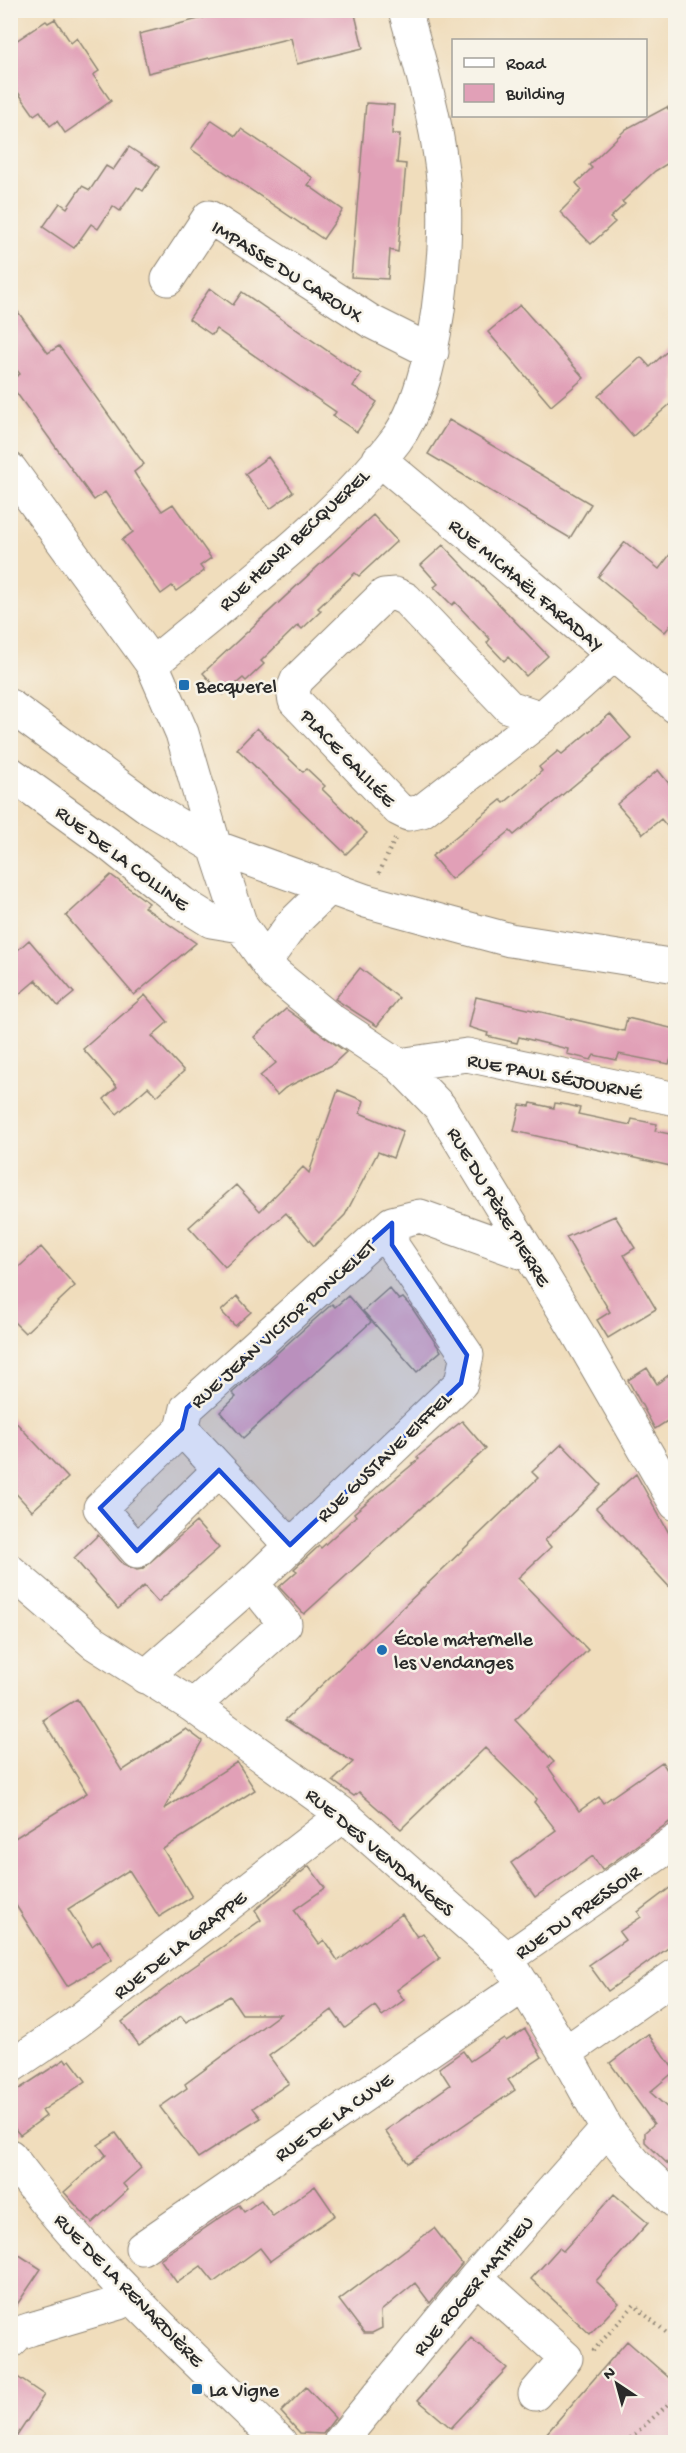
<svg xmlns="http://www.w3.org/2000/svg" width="686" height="2453" font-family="'Gochi Hand',sans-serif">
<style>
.building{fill:#e1a0b7}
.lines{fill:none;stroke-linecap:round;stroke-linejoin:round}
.minor-casing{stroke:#8e8474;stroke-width:35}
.path{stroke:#8e8474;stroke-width:4;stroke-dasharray:1.5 4.5;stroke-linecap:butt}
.minor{stroke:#fff;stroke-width:33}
.marked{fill:#1d4ed8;fill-opacity:0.2;stroke:#1d4ed8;stroke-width:4.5;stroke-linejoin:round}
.poi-dot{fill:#1f6fb2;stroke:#f7f3e8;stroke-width:2}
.labels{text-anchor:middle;stroke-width:5;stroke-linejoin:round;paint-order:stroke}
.street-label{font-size:20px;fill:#2b2b2b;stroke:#f7f3e8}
.poi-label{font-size:20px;fill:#2b2b2b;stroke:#f7f3e8;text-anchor:start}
</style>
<rect width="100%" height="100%" fill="#f7f3e8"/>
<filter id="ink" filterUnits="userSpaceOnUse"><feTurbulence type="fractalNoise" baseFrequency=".0167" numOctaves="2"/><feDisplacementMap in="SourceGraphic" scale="12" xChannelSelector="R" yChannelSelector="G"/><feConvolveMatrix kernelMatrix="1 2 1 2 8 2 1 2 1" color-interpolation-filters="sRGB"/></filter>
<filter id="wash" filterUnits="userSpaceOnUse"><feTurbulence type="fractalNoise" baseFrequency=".008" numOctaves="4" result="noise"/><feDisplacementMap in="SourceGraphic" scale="24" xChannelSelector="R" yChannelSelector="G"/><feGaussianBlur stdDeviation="1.35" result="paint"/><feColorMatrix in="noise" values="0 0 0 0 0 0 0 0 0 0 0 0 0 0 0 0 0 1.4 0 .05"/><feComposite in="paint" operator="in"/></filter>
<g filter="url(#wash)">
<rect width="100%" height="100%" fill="#f0ddbc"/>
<g id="blocks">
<path class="building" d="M234,10H354L363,48L297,64L291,38L148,73L139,34Z
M55,19L71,43L77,38L99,71L93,75L111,101L65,133L57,121L50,126L40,111L34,115L10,81V45L46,21L48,23Z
M366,103L394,105L392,134H400L397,163L406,164L398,252L390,250L388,279L351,277Z
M675,105V159L655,171L622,202L625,204L610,218L615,222L591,244L560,212L582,190L576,183L592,168L589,165L626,129L667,107L668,109Z
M212,120L236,136L241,129L280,155L313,178L308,185L343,210L323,239L191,149Z
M129,147L159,167L143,191L137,187L120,211L113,206L98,229L91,224L74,248L43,227L60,203L67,208L82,186L90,190L106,166L113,170Z
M210,288L233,305L242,292L361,374L353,386L377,402L357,432L333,416L336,412L216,329L212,335L189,319Z
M10,301L48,353L59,346L144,464L134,472L137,477L162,511L173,504L211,558L200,566L204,571L176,591L172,586L161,594L122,540L133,532L129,526L105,492L94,500L10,384V380L20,374L10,361Z
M520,305L584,378L551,406L488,332Z
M675,344V400L633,436L598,396L641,357L650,367Z
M449,420L591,504L570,538L428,454Z
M268,457L293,492L270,509L245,474Z
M373,515L397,541L359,576L355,573L318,608L321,611L302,629L298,625L261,661L264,664L246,681L243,678L223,695L203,673Z
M625,542L659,569L675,548V620L665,632L598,577Z
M443,545L548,656L526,676L508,657L504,661L487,643L490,639L455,602L452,605L434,587L438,584L421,565Z
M610,714L631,738L514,835L510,831L451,879L432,856L501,800L504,803L542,771L539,767L558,751L562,754Z
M257,728L303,772L307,769L325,786L322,789L367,833L346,854L237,749Z
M658,770L675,791V836L661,819L643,834L617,804Z
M111,875L149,903L144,907L196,943L134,995L66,916Z
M29,940L74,993L58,1006L36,980L10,1002V957Z
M360,968L399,998L377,1026L335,999Z
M145,995L168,1022L152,1036L184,1071L157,1096L148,1087L117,1114L104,1099L117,1087L83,1049Z
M476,997L624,1031L627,1018L675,1029V1060L671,1059L669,1064L619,1054L617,1060L594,1055L591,1060L567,1054L568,1049L519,1037L517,1043L487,1036L488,1033L469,1027Z
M286,1009L346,1052L332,1065L285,1088L277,1095L260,1076L276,1063L254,1037Z
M338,1090L364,1101L360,1113L403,1131L393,1158L378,1152L345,1215L314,1246L286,1213L225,1267L189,1227L236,1185L260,1211L303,1167L309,1173Z
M531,1103L554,1108L555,1103L568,1105L580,1108L578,1114L630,1125L632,1119L657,1124L655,1131L675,1135V1167L514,1131L520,1105L530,1106Z
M615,1216L635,1248L624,1255L656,1309L608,1338L597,1320L610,1312L566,1237Z
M41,1247L75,1286L25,1333L10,1318V1275Z
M389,1288L399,1300L403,1298L412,1308L441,1351L417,1372L363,1311Z
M237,1296L251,1312L235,1326L221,1311Z
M348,1296L371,1322L243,1438L220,1412L236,1397L232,1393L332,1304L335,1307Z
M647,1368L657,1384L675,1370V1416L655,1429L628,1380Z
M10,1416L68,1478L32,1511L10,1487Z
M462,1421L486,1449L304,1614L279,1587L297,1571L294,1569L319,1546L321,1548L356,1516L354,1513L419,1459L417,1457Z
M562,1444L601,1485L545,1540L551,1547L518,1578L588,1650L515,1720L554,1762L548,1767L579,1811L599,1797L603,1803L662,1762L675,1782V1818L602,1870L593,1856L535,1897L511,1863L556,1830L534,1802L537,1799L485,1748L401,1829L359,1792L354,1796L333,1781L353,1762L285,1720L538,1478L532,1472Z
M636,1474L675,1544V1593L596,1508Z
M196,1522L219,1548L158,1602L144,1586L118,1609L74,1558L98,1535L123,1564L137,1570L142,1569Z
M77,1699L122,1771L186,1729L202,1741L164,1809L237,1762L255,1790L163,1849L192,1897L159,1917L129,1870L68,1909L92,1946L100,1940L112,1960L67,1986L10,1896V1841L87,1793L43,1720Z
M309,1866L325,1888L294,1910L319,1944L324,1940L338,1961L402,1914L417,1937L423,1933L440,1958L397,1990L404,2000L382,2016L375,2006L345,2028L332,2010L269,2056L289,2083L253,2108L261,2118L198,2158L160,2107L187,2088L185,2084L280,2014H242L230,1996L186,2022L181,2016L139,2045L122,2022L186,1972L261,1920L255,1910Z
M675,1884V1943L608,1991L589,1965L625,1940L619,1932L641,1917L638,1912Z
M525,2029L542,2057L508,2080L515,2090L408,2163L385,2131L450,2085L439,2068L463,2051L470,2061L504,2038L506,2041Z
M648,2034L675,2071L650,2092L670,2110L675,2105V2171L645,2142V2132L654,2124L610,2063Z
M65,2059L67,2062L70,2060L86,2081L42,2111L46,2116L20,2135L10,2123V2095Z
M116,2133L141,2168L123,2184L128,2190L92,2223L64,2192L106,2155L98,2145Z
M315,2186L335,2215L270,2261L260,2248L214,2282L201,2266L177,2283L160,2259L239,2205L244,2212L261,2200L273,2216Z
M614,2194L648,2223L596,2281L619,2303L590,2334L531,2279L559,2248L563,2251Z
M434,2228L462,2264L430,2303L415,2283L381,2311L382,2328L372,2333H364L339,2300Z
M10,2249L41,2269L10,2315Z
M471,2338L507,2368L451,2428L418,2400Z
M627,2341L675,2383V2442H539Z
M10,2372L44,2395L13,2442H10Z
M306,2387L335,2418L323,2434L300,2433L281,2412Z"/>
</g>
</g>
<g filter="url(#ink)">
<use href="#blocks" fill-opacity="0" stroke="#8e8474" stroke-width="1.5"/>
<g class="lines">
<g class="minor-casing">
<path id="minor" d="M168,279L209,217L370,321L432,352
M379,459L676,707
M10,469L152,664L182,733L215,847L241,926L275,974L331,1020L399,1065L440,1107L577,1332L676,1504
M152,664C232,597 334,522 396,440C438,384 451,238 442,170C435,115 420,63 405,10
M10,706L151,809L215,847L366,901L510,940L676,966
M542,718L422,811L408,814L398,809L295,701L293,690L297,680L384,595L395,594L406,599L509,707L542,718L611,656
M10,773L111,846L182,903L211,921L241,926
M266,960L292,924L330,887
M399,1065L467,1055L676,1099
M182,1429L290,1545
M219,1470L137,1551L100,1508L182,1429L187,1408L392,1223
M10,1571L94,1643L193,1706L344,1815L507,1959L565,2053L607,2129L635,2163L676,2202
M145,1677L252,1583L461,1383L467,1355L392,1245V1223L420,1216L529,1255
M193,1706L285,1624L252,1583
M507,1959L676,1841
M565,2053L676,1975
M10,2067L77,2022L344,1815
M10,2156C88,2262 187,2351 280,2442
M142,2248L524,1985
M476,2277L566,2358L535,2394
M10,2342L19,2333L31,2329L119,2303L129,2294
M340,2442L476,2277L607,2129"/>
</g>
<path class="path" d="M379,873L395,839
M593,2351L634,2305L676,2341
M626,2442L676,2397"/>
<use href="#minor" class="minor"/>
</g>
</g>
<path class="marked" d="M392,1223V1245L467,1355L461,1383L290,1545L219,1470L137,1551L100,1508L182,1429L187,1408Z"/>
<g class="poi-dot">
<rect x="178" y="679" width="12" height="12" rx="3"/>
<circle cx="382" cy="1650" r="6"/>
<rect x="191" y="2383" width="12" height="12" rx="3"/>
</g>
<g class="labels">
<g class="street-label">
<text transform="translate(288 270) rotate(32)" y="7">IMPASSE DU CAROUX</text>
<text transform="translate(293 539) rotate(-43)" y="7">RUE HENRI BECQUEREL</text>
<text transform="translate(527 584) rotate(40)" y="7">RUE MICHAËL FARADAY</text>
<text transform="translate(349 757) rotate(46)" y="7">PLACE GALILÉE</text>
<text transform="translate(123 857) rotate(37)" y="7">RUE DE LA COLLINE</text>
<text transform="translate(555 1075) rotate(11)" y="7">RUE PAUL SÉJOURNÉ</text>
<text transform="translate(500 1206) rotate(59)" y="7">RUE DU PÈRE PIERRE</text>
<text transform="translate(282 1323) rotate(-42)" y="7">RUE JEAN VICTOR PONCELET</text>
<text transform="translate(383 1456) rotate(-44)" y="7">RUE GUSTAVE EIFFEL</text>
<text transform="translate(381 1851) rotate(40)" y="7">RUE DES VENDANGES</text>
<text transform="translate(577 1911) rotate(-35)" y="7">RUE DU PRESSOIR</text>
<text transform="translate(179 1944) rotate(-38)" y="7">RUE DE LA GRAPPE</text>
<text transform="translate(333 2116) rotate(-35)" y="7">RUE DE LA CUVE</text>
<text transform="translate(472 2285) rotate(-50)" y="7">RUE ROGER MATHIEU</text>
<text transform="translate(130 2289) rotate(46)" y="7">RUE DE LA RENARDIÈRE</text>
</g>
<g class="poi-label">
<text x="196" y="692">Becquerel</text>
<text x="394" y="1645">École maternelle<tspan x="394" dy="23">les Vendanges</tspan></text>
<text x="209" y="2396">La Vigne</text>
</g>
</g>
<rect width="686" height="2453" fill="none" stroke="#f7f3e8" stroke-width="36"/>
<rect x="452" y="39" width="195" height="78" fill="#f7f3e8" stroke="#a5a39c" stroke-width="1.5"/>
<rect x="464" y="58" width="30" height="9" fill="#ffffff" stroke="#a5a39c" stroke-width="1.5"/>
<text x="506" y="69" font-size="18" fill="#2b2b2b">Road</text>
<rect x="464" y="84" width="30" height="18" fill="#e1a0b7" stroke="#a5a39c" stroke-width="1.5"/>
<text x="506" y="99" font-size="18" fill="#2b2b2b">Building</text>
<g transform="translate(617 2384) rotate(324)" stroke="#f7f3e8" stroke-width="4.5" paint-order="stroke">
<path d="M0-4.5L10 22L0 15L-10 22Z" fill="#2b2b2b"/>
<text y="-9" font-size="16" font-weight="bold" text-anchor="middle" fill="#2b2b2b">N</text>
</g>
</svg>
